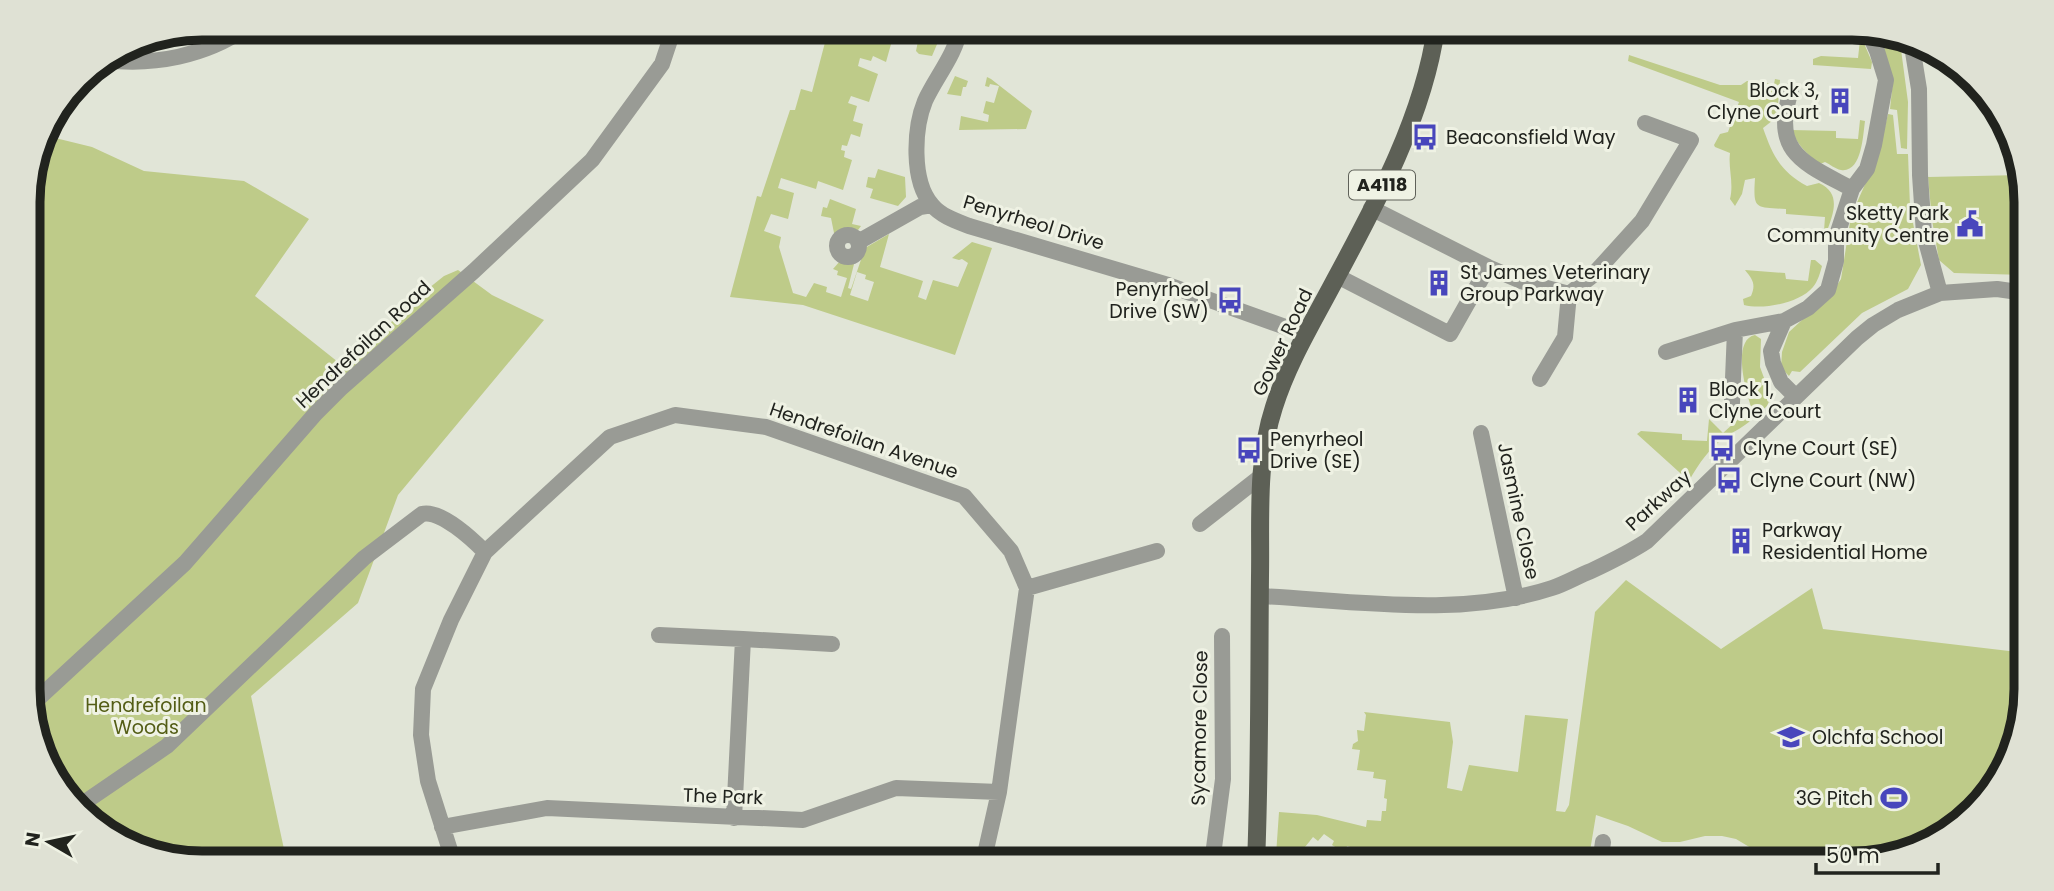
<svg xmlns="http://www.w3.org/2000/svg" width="2054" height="891" font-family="Poppins,sans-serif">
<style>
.green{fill:#becb89;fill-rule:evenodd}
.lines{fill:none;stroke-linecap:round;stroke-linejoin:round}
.minor{stroke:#999b95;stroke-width:16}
.major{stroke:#5d6056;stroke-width:18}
.labels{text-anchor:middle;stroke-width:6;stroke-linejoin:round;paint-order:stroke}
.shield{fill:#eff2e4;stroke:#5f6159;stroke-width:2}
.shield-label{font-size:18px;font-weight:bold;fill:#21231e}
.poi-label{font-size:19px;fill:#21231e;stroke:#eff2e4;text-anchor:start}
.street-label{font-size:19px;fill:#21231e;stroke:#eff2e4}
.park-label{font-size:19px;fill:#535d15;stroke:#eff2e4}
.rim{fill:none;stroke:#21231e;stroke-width:9}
</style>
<rect width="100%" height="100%" fill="#e1e5d7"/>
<path class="green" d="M826,28H870L885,31L887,28H903V32L895,30L886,62L873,56L871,61L860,58L858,66L878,74L869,102L851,96L848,103L857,106L853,121L863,124L860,137L851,134L847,146L842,145L841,150L845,151L844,157L852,160L843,190L818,181L816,189L781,178L778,188L794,193L788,219L771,214L764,231L781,237L779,247L793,293L806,297L814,283L827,287L826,292L841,297L847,278L837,275L838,271L833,269L840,261L854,264L848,288L851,289L865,248L889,234L880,267L923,281L918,297L926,300L933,280L958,287L968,263L962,259L959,260L952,258L972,242L992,248L955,355L803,305L730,297L757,196L761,197L790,110H795L801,89L812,92L828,31ZM857,272L866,275L865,279L874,282L868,301L850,295Z
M1877,33L1899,37L1900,42L1908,102L1907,149L1901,148L1897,110L1890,109L1893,80Z
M929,39L938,42L932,56L919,54L916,51L918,41Z
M1860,40L1863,41L1872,62L1871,69L1813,65V59L1821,56L1858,58Z
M1629,55L1720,85H1741L1747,81L1774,84L1775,79L1780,80L1777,117L1763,128C1773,156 1780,171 1807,186L1819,183C1841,193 1834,212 1827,231H1824L1825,217L1786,214V209C1755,207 1753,210 1755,178L1745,180L1742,194L1735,206L1730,199C1734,183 1728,168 1730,153L1715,147L1714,145L1720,134L1728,132L1739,102L1628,61Z
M955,76L968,81L966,87H963L961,96L947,94Z
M987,77L991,79L1032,111L1026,129L959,130L961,116L988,122L989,115L983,113L986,101L994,103L999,86L990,84L989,87L985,86Z
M1888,114L1893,115L1897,154H1908L1910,207L1921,265L1908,289L1862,313L1800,372L1792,371L1789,376L1781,368L1782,352L1789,332L1802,320L1826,302L1841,279L1851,216L1878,155Z
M1860,120L1865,121C1863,135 1862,173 1841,170C1835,169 1830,164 1825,162L1820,164C1807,155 1798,145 1791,130L1836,131V138L1858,139Z
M43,135L92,147L144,171L244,181L309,219L255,296L343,366L424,292L444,276L458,270L492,295L544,320L398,495L358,603L251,696L287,863H202L136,850L64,795L30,712L28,191Z
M878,169L905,177L906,197L898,206L870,198L873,189L866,187L868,177L875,178Z
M2022,175L2024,179L2025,275L1954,273L1939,260L1932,220L1928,177Z
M830,199L856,209L852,224L861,226L858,230C849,229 842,228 836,235L834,233L831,218L821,216L823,207L827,208Z
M1811,260H1815L1822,266C1820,273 1818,281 1813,287C1800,303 1763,310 1744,305L1743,299L1751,296C1756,284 1753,280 1745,270L1785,273L1786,279L1808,281Z
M1755,335L1761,339L1760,367L1771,397L1767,406L1755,417C1747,399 1730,340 1755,335Z
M1745,413L1751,420C1744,427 1736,430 1727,436C1710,447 1699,463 1689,481L1637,434L1641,431L1682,434V440L1707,441L1709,419L1723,433Z
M1626,580L1721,649L1812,588L1823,629L2026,653V689L2013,755L1957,827L1863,863H1758L1751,848L1736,839L1722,836H1705L1680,842H1662L1628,826L1596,815L1588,863H1407L1393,859L1391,863H1381L1383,857L1347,846L1343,859L1335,857L1340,850L1332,845L1334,841L1324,834L1318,841L1313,837C1301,853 1295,858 1276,855L1279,812L1317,815L1366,827L1367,820L1381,821L1382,811H1386L1387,799L1384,798L1386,780L1373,778L1374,772L1357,770L1360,750L1352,749L1353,744L1358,741L1357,730L1364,731L1366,715L1364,712L1450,722L1453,742L1447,788L1462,791L1469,765L1518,772L1525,715L1568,719L1556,811L1565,812L1569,805L1595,612Z
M1722,849L1740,854L1747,863H1728V859L1708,856L1711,852Z"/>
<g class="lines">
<path class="minor" d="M960,28C956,54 936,77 925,101C914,128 911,181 932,205C941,216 956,221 969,226L1168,285L1305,334
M1911,40L1919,89L1920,175L1924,234L1940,293
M105,60C154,66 205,56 246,28
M1791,91C1770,153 1806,164 1852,189
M1371,208L1488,267L1521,281L1569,294L1592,276L1642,221L1691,140L1645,123
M837 246a11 11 0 1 1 22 0a11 11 0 1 1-22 0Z
M858,242L920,207L932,205
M1337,276L1450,334L1488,267
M1666,352L1735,330
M1540,379L1565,337L1569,294
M1796,397L1781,382L1773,363L1771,351L1784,321L1808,308L1828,290L1836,261V238L1852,189L1867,169L1874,145L1886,80L1877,51L1868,31
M1732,403L1735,330L1784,321
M1481,433L1516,598
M1200,524L1260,477
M1027,588L1157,551
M1260,596C1354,601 1461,618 1552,588C1565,584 1578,576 1591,571C1610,562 1629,553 1647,541L1857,338L1873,325L1898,310L1940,293L1997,289L2025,293
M659,635L743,639L734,818
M743,639L832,644
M30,706L185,563L316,413L340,389L474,271L592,160L662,64L674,28
M81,808L85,802L167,746L364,558L422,514C440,509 473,540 485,552
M442,827L547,808L803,820L896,788L999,792
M454,863L428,781L421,735L423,689L451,620L485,552L610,437L675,415L766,427L964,496L1011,551L1027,588L999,792L983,863
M1212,863L1223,779L1222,636
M1600,863L1603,842"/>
<path class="major" d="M1256,863C1260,767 1259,672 1260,576C1261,520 1256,462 1274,407C1288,362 1314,320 1336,278C1377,202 1424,115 1436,28"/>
</g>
<defs>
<g id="building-bare" transform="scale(2.1)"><path d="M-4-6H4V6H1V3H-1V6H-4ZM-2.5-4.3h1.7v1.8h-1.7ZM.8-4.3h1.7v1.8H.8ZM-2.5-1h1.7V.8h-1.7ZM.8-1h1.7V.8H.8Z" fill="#4846bc" stroke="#eff2e4" stroke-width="2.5" paint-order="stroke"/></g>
<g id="bus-bare" transform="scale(2.1)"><path d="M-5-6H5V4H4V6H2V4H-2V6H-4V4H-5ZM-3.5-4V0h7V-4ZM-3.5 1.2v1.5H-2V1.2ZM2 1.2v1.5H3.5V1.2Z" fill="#4846bc" stroke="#eff2e4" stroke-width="2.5" paint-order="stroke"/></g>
<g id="civic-bare" transform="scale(2.1)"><path d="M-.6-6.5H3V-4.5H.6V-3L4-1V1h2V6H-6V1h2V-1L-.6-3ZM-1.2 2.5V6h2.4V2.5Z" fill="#4846bc" stroke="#eff2e4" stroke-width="2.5" paint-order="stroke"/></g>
<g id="school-bare" transform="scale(2.1)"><path d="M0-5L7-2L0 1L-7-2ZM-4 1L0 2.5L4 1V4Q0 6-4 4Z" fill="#4846bc" stroke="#eff2e4" stroke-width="2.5" paint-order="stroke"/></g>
<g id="stadium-bare" transform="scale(2.1)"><path d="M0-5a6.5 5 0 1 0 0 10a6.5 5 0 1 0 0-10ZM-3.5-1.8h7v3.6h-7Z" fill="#4846bc" stroke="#eff2e4" stroke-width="2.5" paint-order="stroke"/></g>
</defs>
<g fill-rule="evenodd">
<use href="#building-bare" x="1840" y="101"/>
<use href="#bus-bare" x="1425" y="137"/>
<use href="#civic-bare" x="1970" y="224"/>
<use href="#building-bare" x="1439" y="283"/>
<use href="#bus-bare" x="1230" y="300"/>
<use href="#building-bare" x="1688" y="400"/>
<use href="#bus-bare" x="1722" y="448"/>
<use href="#bus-bare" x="1249" y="450"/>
<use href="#bus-bare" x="1729" y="480"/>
<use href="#building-bare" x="1741" y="541"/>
<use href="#school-bare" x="1791" y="737"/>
<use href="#stadium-bare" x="1894" y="798"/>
</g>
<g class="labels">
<rect class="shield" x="1349" y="170.5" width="66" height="29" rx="5"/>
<g class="shield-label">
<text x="1382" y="191">A4118</text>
</g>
<g class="poi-label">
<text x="1819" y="97" text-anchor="end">Block 3,<tspan x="1819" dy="22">Clyne Court</tspan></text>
<text x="1446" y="144">Beaconsfield Way</text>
<text x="1949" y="220" text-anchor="end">Sketty Park<tspan x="1949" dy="22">Community Centre</tspan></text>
<text x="1460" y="279">St James Veterinary<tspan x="1460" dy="22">Group Parkway</tspan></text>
<text x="1209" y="296" text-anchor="end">Penyrheol<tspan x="1209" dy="22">Drive (SW)</tspan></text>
<text x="1709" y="396">Block 1,<tspan x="1709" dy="22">Clyne Court</tspan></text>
<text x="1270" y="446">Penyrheol<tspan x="1270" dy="22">Drive (SE)</tspan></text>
<text x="1743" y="455">Clyne Court (SE)</text>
<text x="1750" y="487">Clyne Court (NW)</text>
<text x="1762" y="537">Parkway<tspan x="1762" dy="22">Residential Home</tspan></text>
<text x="1812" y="744">Olchfa School</text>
<text x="1873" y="805" text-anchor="end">3G Pitch</text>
</g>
<g class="street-label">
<text transform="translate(1034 222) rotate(17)" y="7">Penyrheol Drive</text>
<text transform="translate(1282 342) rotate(-65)" y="7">Gower Road</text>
<text transform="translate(363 344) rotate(-43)" y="7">Hendrefoilan Road</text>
<text transform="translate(864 440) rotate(19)" y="7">Hendrefoilan Avenue</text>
<text transform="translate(1658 500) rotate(-42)" y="7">Parkway</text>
<text transform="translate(1519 511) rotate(78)" y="7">Jasmine Close</text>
<text transform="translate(1199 728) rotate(-89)" y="7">Sycamore Close</text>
<text transform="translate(723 796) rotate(2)" y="7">The Park</text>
</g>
<g class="park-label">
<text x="146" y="712">Hendrefoilan<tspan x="146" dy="22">Woods</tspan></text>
</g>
</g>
<path d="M0 0H2054V891H0ZM202 40H1852A162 162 0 0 1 2014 202V689A162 162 0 0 1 1852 851H202A162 162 0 0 1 40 689V202A162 162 0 0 1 202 40Z" fill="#dfe1d4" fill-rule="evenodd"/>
<path class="rim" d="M202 40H1852A162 162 0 0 1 2014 202V689A162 162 0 0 1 1852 851H202A162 162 0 0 1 40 689V202A162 162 0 0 1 202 40Z"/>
<g transform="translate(49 842) rotate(279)" stroke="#eff2e4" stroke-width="5" paint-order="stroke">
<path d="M0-5L12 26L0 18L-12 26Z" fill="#21231e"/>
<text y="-10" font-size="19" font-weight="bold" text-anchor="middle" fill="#21231e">N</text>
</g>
<path d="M1816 863v10h122v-10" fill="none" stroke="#21231e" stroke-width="3.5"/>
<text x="1826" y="863" font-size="21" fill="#21231e" stroke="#eff2e4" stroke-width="5" paint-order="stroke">50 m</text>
</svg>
